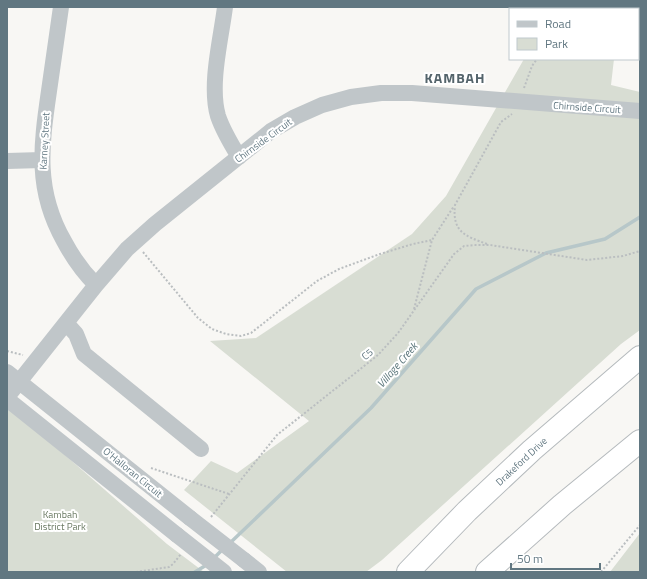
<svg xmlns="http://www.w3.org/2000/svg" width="647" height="579" font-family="'Titillium Web',sans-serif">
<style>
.green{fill:#d8ddd3}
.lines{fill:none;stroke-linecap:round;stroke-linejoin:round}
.stream{stroke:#b7c7c9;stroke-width:3.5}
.highway-casing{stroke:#b5babd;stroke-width:24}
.path{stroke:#babec0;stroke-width:2;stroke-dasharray:2 2;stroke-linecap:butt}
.minor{stroke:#c0c6c9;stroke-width:16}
.highway{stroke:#fff;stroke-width:22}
.minor-bridge{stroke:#c0c6c9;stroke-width:16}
.labels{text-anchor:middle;stroke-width:4;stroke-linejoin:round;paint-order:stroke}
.street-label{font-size:10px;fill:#617781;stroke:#fff}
.park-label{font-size:10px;fill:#687861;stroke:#fff}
.water-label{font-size:11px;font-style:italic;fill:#5c777c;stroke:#fff}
.district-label{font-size:14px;font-weight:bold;letter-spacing:1px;fill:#54646b;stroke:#fff}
</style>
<rect width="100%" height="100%" fill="#f8f7f4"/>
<path class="green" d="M554,7H630L629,9H553Z
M524,59H614L611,85L640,92V330L621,344L382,560L366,572H287L184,490L211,461L237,473L309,421L210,341L256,338L412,234L446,196Z
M7,408L58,449L167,544L204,572H7Z
M640,533V572H610Z"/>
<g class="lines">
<path class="stream" d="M230,543L371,408L476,289L546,253L605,239L640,217
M214,558L224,548
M195,572L208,564"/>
<g class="highway-casing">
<path id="highway" d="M408,572L467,511L532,450L640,357
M487,572L562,505L640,441"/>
</g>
<path class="path" d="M566,9L567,7
M524,88L532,66L537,59
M487,244C465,236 452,232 455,205L501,122L512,114
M143,252L198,318L212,329L226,334L241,336L251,333L317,281L339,269L380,254L413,244L432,240
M414,309L432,240L454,206
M7,351L23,355
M151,468L229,494
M211,517L277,435L378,355L398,333L454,254L464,246L476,245H490L587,260L623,256L640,251
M136,572L169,567L173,564L181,554
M601,572L640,525"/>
<path class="minor" d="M61,7C57,35 53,63 49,91C41,146 35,190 64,241C73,258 83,272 96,285
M225,7C221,39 209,85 218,116C223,131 231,144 239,157
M7,161L42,160
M66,323L76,334L84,354L201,449
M7,372L190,518
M7,397L96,285L127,249L155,224L271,131L295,117L322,105L351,97L381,93H412L640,111
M7,399L177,535
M244,560L259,572"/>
<use href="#highway" class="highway"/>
<path class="minor-bridge" d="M190,518L244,560
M177,535L224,572"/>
</g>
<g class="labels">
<g class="street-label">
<text transform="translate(587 107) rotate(4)" y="4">Chirnside Circuit</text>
<text transform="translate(263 140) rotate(-36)" y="4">Chirnside Circuit</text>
<text transform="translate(44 141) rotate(-87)" y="4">Karney Street</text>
<text transform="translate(367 354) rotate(-40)" y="4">C5</text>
<text transform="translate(521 461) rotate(-43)" y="4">Drakeford Drive</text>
<text transform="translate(133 472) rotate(39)" y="4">O'Halloran Circuit</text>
</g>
<g class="park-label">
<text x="60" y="518">Kambah<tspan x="60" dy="12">District Park</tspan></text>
</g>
<g class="water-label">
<text transform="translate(397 365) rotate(-49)" y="4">Village Creek</text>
</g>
<g class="district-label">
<text x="455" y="83">KAMBAH</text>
</g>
</g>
<rect width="647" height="579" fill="none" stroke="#617781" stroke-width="16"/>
<rect x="509" y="8" width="130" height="52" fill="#ffffff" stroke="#c0c9cd"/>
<rect x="517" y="21" width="20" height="6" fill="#c0c6c9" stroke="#c0c9cd"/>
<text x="545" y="28" font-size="12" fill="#617781">Road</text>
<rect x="517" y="38" width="20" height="12" fill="#d8ddd3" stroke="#c0c9cd"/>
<text x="545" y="48" font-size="12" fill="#617781">Park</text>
<path d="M511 563v6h89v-6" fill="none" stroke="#617781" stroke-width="2"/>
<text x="517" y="563" font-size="12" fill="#617781" stroke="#ffffff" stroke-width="3" paint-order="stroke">50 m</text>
</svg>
